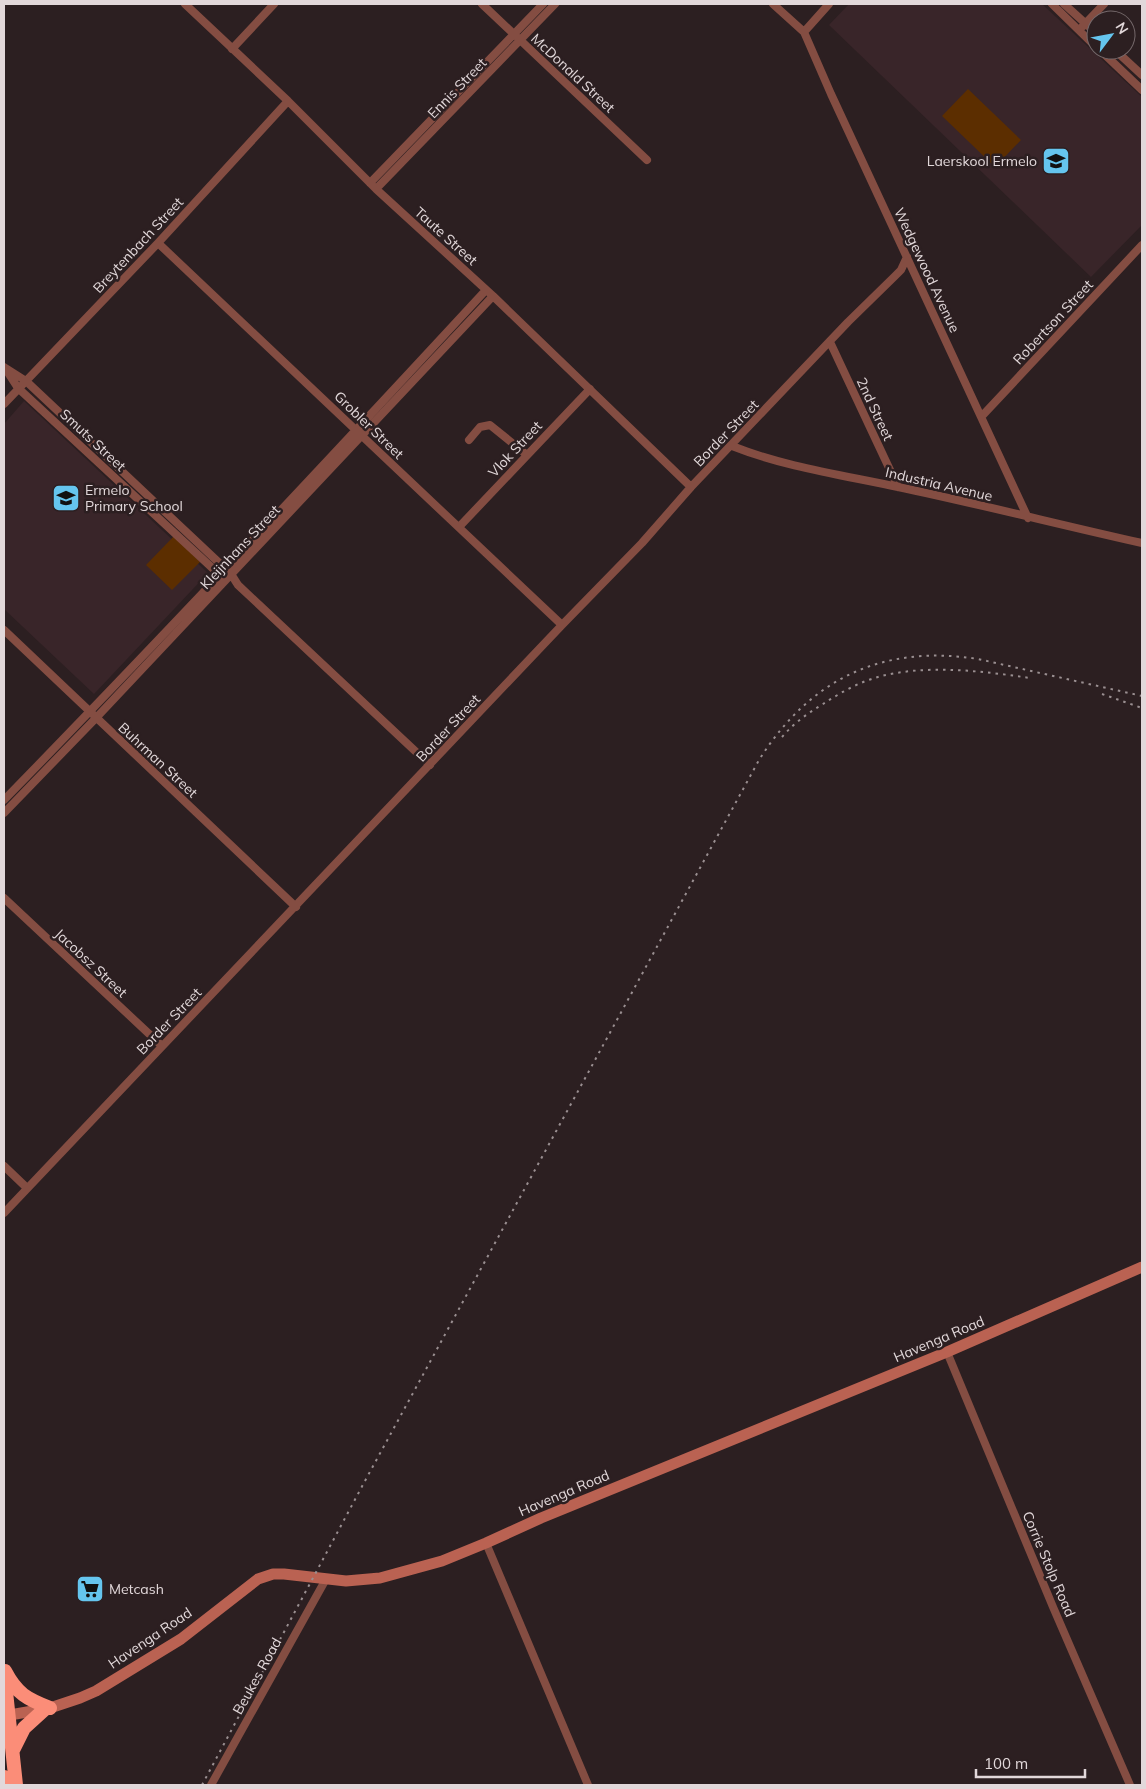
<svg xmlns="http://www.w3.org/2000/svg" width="1146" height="1789" font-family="Mulish,sans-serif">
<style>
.built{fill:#392529}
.pitch{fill:#5c2e00}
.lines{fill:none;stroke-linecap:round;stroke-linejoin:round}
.street{stroke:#844d42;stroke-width:8}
.secondary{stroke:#ba6252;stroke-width:11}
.highway{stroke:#fb8d78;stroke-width:14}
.rail{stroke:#9a8f91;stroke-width:2;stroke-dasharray:2.5 5;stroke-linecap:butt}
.labels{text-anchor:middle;stroke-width:5;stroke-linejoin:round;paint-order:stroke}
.street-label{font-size:14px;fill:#e2d8da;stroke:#2c1f21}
.poi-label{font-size:14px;fill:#e2d8da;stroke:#2c1f21;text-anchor:start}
</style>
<rect width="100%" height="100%" fill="#2c1f21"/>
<path class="built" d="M849,4H1042L1142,97V225L1091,277L829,25Z
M24,401L208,573L94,694L4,609V424Z"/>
<path class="pitch" d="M968,89L1021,140L995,167L942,116Z
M174,536L200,562L172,590L146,565Z"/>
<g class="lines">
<path class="street" d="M185,4L288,101L376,189L493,296L691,487
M482,4L647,160
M773,4L804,32L831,94L1028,518
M1052,4L1096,47
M1064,4L1096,33
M1082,27L1104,4
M804,32L829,4
M232,49L274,4
M1100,50L1142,90
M1115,50L1142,75
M370,183L543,4
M376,189L555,4
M158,243L562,625
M830,342L898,487
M4,367L26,381L231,574L238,585L430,765
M7,371L18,388L222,577
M4,404L158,243L288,101
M982,416L1142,245
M469,440L480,427L490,425L527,455
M732,446C785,467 842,475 898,487C979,504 1061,525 1142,543
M459,527L590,389
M4,630L296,907
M4,800C167,633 327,462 486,290
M4,813L96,718L493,296
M4,898L162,1046
M4,1166L27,1188
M4,1213L562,625L642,543L691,487L848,322L894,277L901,270L907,257
M947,1352L1053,1607L1130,1785
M486,1543L588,1785
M211,1785L326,1579"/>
<path class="secondary" d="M4,1716L50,1708L80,1698L96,1691L181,1639L258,1579L273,1574H284L346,1581L380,1578L442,1561L486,1543L541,1518L947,1352L1142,1267"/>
<path class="highway" d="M5,1671C17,1694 27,1699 50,1708
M4,1673L16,1785
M13,1750L24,1728L46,1708
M4,1777L5,1785"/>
<path class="rail" d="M1102,694L1142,708
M782,737C794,723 808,713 823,704C840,693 859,682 878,677C925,664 982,671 1030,678
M202,1785L366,1479L759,760C810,679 882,644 978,659L1142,696"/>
</g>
<defs>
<g id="school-square" transform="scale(1.4375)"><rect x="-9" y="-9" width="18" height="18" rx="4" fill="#65c5ee" stroke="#2c1f21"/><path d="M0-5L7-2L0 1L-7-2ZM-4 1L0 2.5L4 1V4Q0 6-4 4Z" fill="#111"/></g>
<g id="supermarket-square" transform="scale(1.4375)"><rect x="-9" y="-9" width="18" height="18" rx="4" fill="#65c5ee" stroke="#2c1f21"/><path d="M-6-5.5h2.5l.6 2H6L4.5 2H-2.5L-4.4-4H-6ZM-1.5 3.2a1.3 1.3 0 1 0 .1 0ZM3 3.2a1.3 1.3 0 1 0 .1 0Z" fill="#111"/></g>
</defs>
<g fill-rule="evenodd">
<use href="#school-square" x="1056" y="161"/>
<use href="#school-square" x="66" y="498"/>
<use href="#supermarket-square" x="90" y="1589"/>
</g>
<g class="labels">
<g class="street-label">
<text transform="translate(573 73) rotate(43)" y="5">McDonald Street</text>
<text transform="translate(457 88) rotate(-46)" y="5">Ennis Street</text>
<text transform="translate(446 236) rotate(42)" y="5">Taute Street</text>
<text transform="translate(138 245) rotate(-47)" y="5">Breytenbach Street</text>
<text transform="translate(927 270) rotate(65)" y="5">Wedgewood Avenue</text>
<text transform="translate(1053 322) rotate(-47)" y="5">Robertson Street</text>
<text transform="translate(875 409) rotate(65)" y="5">2nd Street</text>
<text transform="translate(369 425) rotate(44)" y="5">Grobler Street</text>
<text transform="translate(726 433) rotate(-46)" y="5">Border Street</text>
<text transform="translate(93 440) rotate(43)" y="5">Smuts Street</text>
<text transform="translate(515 449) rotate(-47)" y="5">Vlok Street</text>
<text transform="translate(939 484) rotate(13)" y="5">Industria Avenue</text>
<text transform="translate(240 547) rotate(-47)" y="5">Kleijnhans Street</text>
<text transform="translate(448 728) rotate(-47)" y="5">Border Street</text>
<text transform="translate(158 760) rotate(43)" y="5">Buhrman Street</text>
<text transform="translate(91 963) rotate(43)" y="5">Jacobsz Street</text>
<text transform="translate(169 1021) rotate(-46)" y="5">Border Street</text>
<text transform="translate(939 1339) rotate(-23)" y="5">Havenga Road</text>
<text transform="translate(564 1493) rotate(-23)" y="5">Havenga Road</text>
<text transform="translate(1049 1564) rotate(67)" y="5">Corrie Stolp Road</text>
<text transform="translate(150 1638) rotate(-34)" y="5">Havenga Road</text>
<text transform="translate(257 1676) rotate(-61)" y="5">Beukes Road</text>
</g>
<g class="poi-label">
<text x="1037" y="166" text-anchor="end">Laerskool Ermelo</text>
<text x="85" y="495">Ermelo<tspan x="85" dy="16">Primary School</tspan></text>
<text x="109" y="1594">Metcash</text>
</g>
</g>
<rect width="1146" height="1789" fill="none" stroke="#e2d8da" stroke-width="10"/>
<g transform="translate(1111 35) rotate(58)"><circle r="24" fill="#2c1f21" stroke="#75696b"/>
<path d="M0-4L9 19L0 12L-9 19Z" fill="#65c5ee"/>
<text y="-8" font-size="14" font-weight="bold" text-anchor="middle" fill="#e2d8da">N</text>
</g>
<path d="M976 1769v8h109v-8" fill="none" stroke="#e2d8da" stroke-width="2.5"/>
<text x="984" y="1769" font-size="15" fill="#e2d8da" stroke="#2c1f21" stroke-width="4" paint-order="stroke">100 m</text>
</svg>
